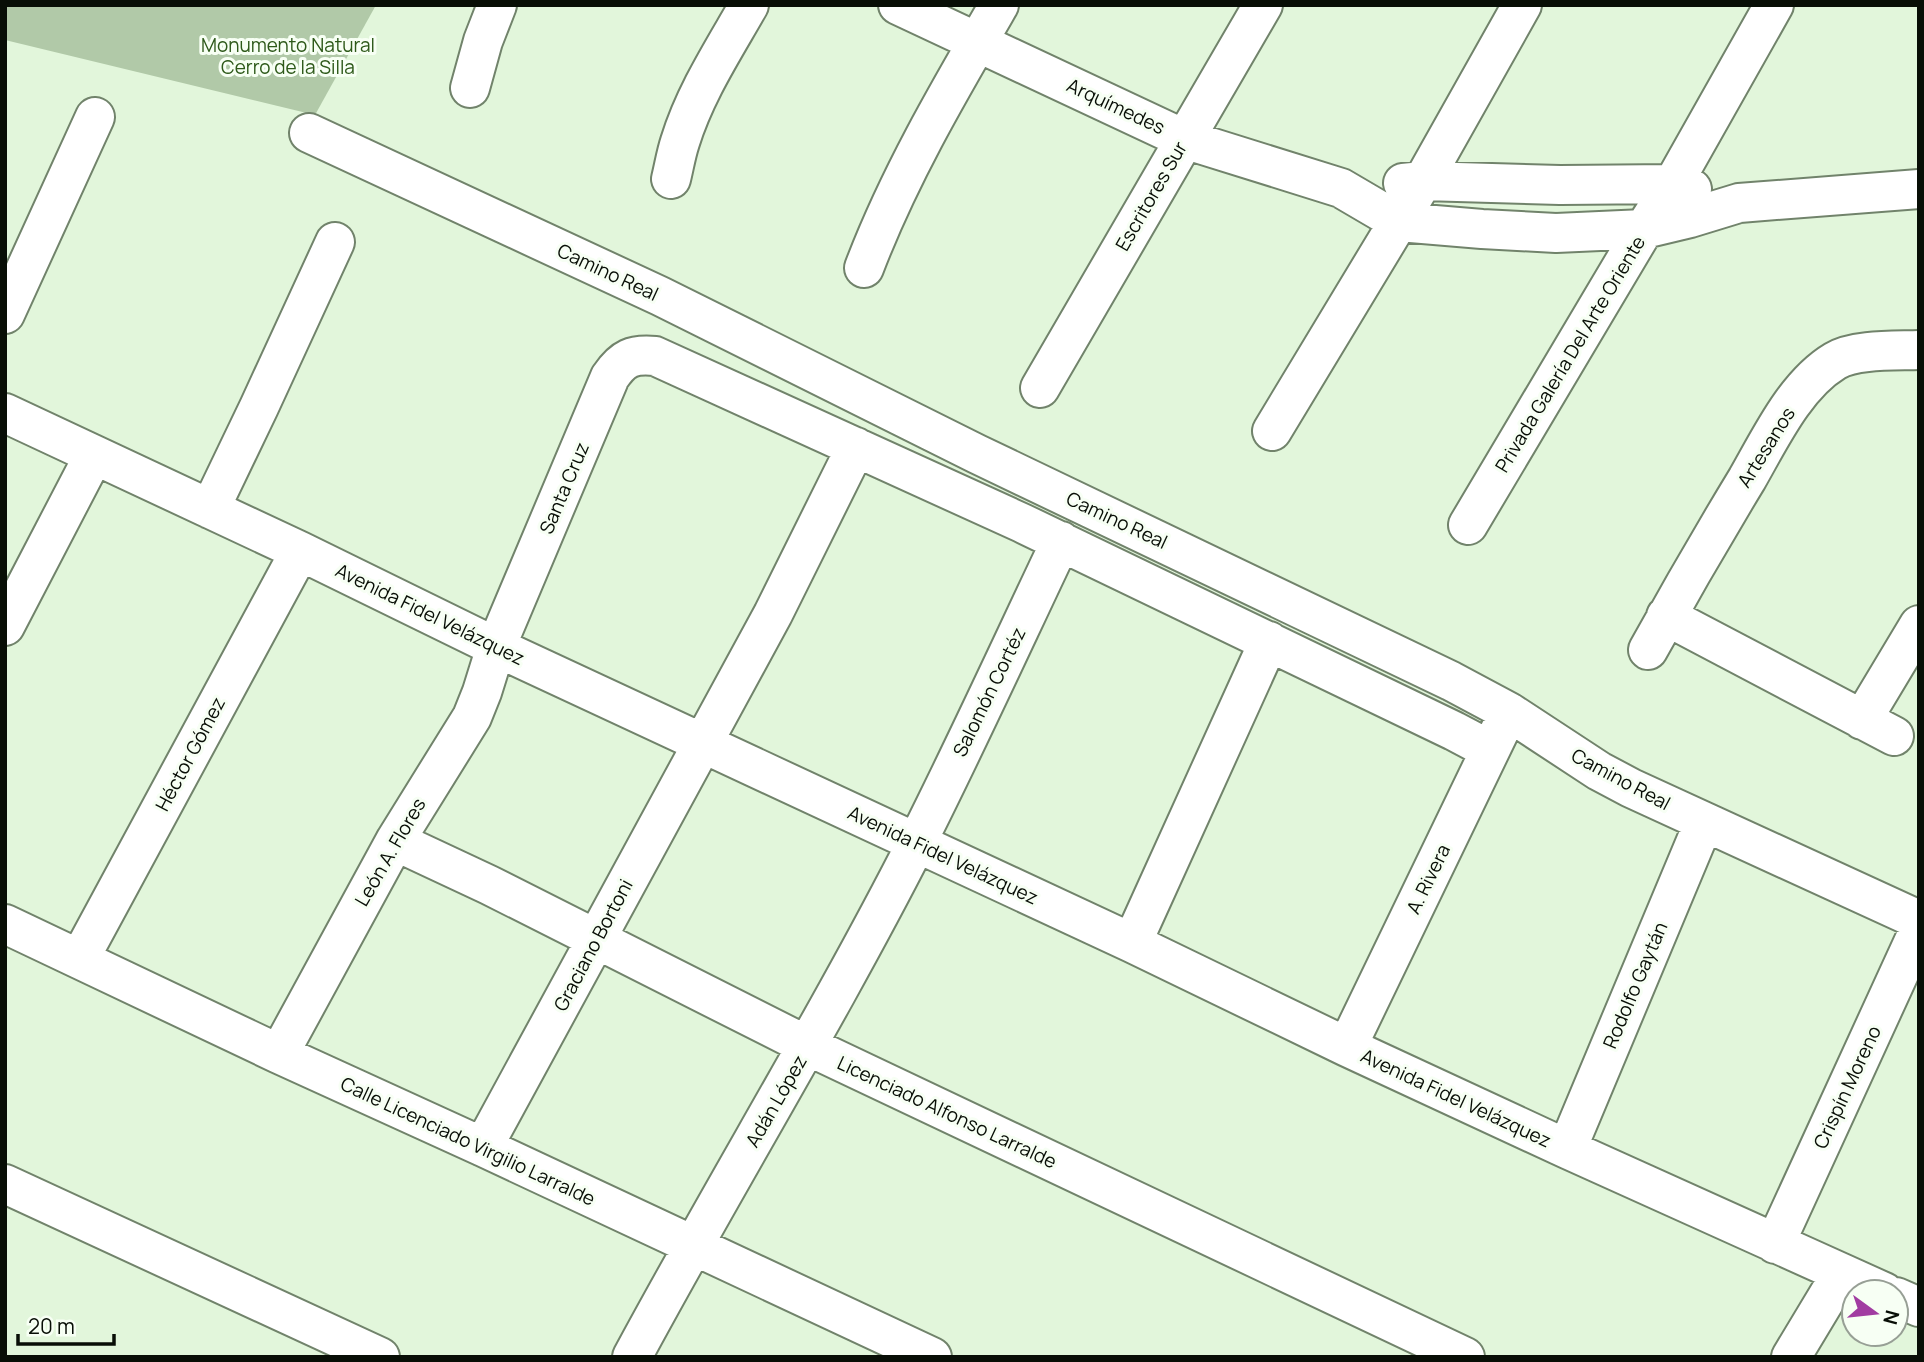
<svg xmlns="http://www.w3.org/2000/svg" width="1924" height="1362" font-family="Manrope,sans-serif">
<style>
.green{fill:#b1c9a8}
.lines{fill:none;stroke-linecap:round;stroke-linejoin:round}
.minor-casing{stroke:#71836b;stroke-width:42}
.minor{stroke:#fff;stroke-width:38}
.labels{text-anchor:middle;stroke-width:6;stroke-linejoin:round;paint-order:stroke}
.park-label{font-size:19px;fill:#2d5919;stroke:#f7fff4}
.street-label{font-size:19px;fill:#080e06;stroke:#f7fff4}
</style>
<rect width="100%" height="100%" fill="#e2f6db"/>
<path class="green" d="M5,5H376L315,115L5,40Z"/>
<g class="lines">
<g class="minor-casing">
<path id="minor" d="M898,5L1184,139L1341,188L1399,222L1482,229L1556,233L1644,229L1690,218L1739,203L1919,189
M470,88L483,41L497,5
M309,133L660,296L977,454L1451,681L1509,712L1599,771L1631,788L1919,920
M671,179C674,167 676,154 680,142C695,93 724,49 749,5
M1403,183L1423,181L1560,185L1673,184L1692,189
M864,268C899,176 949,91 999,5
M5,314L95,117
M1040,388L1263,5
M5,413L300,551L496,647L1132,943L1347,1047L1567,1149L1884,1292
M1272,431L1423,181L1522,5
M210,509L259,407L335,242
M1468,525L1644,229L1673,184L1774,5
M1666,616L1894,736
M5,626L94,455
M1648,650C1680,592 1713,535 1747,479C1770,439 1795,385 1835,361C1855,349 1896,351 1919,350
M1862,720L1919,625
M395,841L489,885L808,1046L1465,1357
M5,924L279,1054L483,1147L932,1357
M1132,943L1269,641
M80,958L300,551
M1347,1047L1501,728
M279,1054L395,841L472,717L482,692L496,647L610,377C623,358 632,354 655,356L1022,523L1454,731L1490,750
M483,1147L773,614L856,447
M1567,1149L1704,822
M5,1184L380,1357
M1775,1244L1919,930
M1896,1297L1919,1307
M632,1357C725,1184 828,1017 917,842C967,743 1013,642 1061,541
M1791,1357L1841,1274"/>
</g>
<use href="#minor" class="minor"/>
</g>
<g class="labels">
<g class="park-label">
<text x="288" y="52">Monumento Natural<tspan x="288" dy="22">Cerro de la Silla</tspan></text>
</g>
<g class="street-label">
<text transform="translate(1116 106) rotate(25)" y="7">Arquímedes</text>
<text transform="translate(1151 196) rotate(-60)" y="7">Escritores Sur</text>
<text transform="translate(608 272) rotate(25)" y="7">Camino Real</text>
<text transform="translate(1570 354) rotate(-59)" y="7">Privada Galería Del Arte Oriente</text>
<text transform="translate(1766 447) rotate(-58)" y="7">Artesanos</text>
<text transform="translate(564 488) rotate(-67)" y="7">Santa Cruz</text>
<text transform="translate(1117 520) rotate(25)" y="7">Camino Real</text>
<text transform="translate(430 614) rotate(26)" y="7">Avenida Fidel Velázquez</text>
<text transform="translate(989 692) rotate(-64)" y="7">Salomón Cortéz</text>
<text transform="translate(190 754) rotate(-62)" y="7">Héctor Gómez</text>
<text transform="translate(1621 779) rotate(28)" y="7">Camino Real</text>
<text transform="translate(390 852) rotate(-60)" y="7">León A. Flores</text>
<text transform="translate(943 855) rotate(25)" y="7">Avenida Fidel Velázquez</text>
<text transform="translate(1428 879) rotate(-64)" y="7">A. Rivera</text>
<text transform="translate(593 945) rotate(-62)" y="7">Graciano Bortoni</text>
<text transform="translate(1635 985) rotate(-67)" y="7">Rodolfo Gaytán</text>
<text transform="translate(1847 1087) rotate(-65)" y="7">Crispín Moreno</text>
<text transform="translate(1456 1098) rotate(25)" y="7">Avenida Fidel Velázquez</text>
<text transform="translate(776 1101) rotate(-60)" y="7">Adán López</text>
<text transform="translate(947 1112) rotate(25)" y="7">Licenciado Alfonso Larralde</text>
<text transform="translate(468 1141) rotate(25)" y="7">Calle Licenciado Virgilio Larralde</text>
</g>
</g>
<rect width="1924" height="1362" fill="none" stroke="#080e06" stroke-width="14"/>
<g transform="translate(1875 1313) rotate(105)"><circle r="33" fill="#f7fff4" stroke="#979f95" stroke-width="2"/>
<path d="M0-5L12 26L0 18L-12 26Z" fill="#a13ca1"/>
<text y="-10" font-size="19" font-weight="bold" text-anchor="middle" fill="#080e06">N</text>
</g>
<path d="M18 1334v10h96v-10" fill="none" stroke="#080e06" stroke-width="3.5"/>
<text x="28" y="1334" font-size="21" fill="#080e06" stroke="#f7fff4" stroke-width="5" paint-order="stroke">20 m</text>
</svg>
